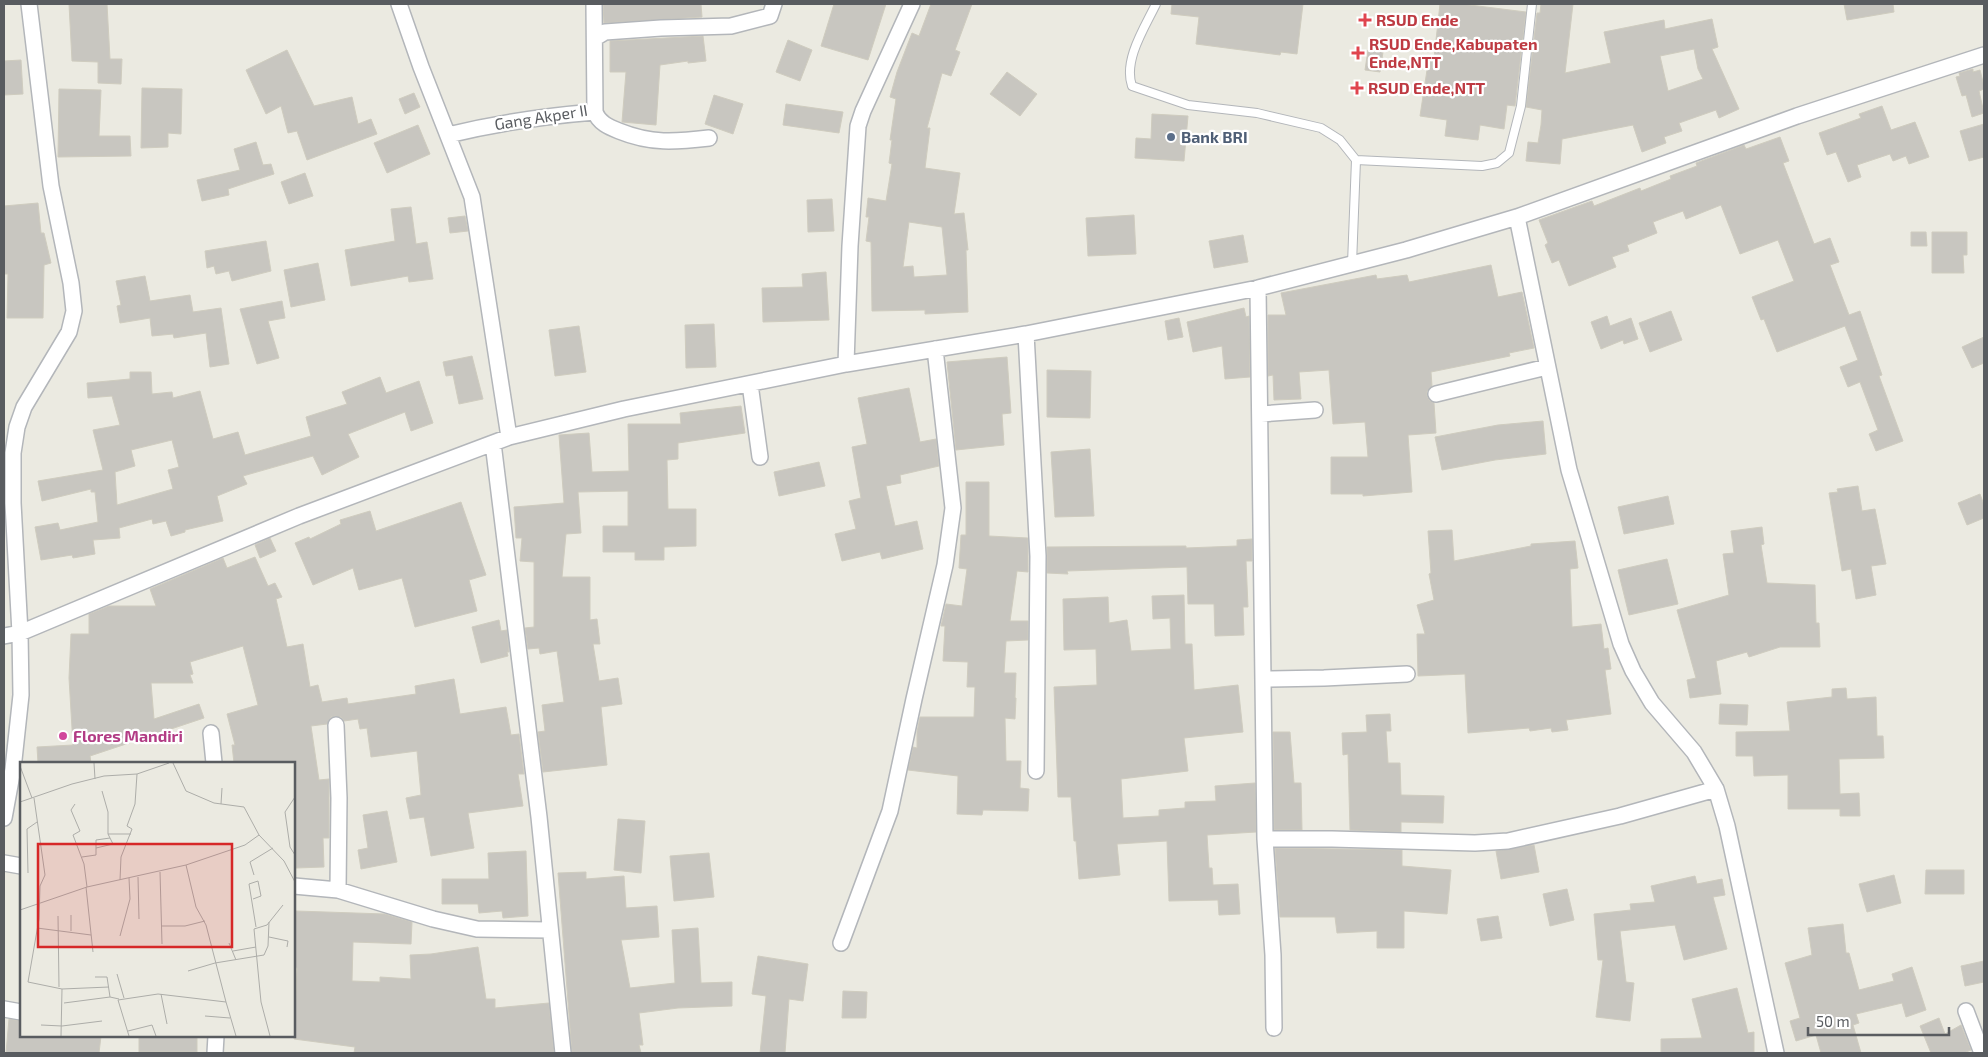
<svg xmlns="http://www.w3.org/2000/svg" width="1988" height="1057" font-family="'Exo 2',sans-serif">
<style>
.building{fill:#c8c6c0;stroke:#cfccbf;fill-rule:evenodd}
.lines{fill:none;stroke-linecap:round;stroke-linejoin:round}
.service-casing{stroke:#b3b6ba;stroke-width:10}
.minor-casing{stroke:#b3b6ba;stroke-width:18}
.service{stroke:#fff;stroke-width:8}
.minor{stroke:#fff;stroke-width:15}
.health-dot{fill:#e0444e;stroke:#fff;stroke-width:2}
.service-dot{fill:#5c6f8a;stroke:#fff;stroke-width:2}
.hotel-dot{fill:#d1479c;stroke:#fff;stroke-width:2}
.labels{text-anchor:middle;stroke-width:4.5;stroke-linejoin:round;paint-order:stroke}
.health-label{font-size:16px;font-weight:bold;fill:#be3a42;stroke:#fff;text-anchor:start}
.street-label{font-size:16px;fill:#595c60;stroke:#fff}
.service-label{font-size:16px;font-weight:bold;fill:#4e5e75;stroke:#fff;text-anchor:start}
.hotel-label{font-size:16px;font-weight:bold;fill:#b23c85;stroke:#fff;text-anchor:start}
.inset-road{fill:none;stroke:#adada9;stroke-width:1}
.view{fill:#d62828;fill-opacity:0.15;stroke:#d62828;stroke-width:2.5}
.inset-edge{fill:none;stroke:#595c60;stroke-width:2.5}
</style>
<rect width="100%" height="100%" fill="#ebeae1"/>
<path class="building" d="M69,4H107L110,59H122L121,84L98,83V62L72,61Z
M603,4H701L702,17L604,23Z
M834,4H886L868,60L821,46Z
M931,4H972L955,50L960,52L951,76L942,73L927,128H930L925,168L960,173L954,214L964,213L968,250H966L968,312L925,314V310L872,311L871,242L866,241L869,217H866L868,198L886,201L892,164L889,163L892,140H890L896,99L890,97L897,72L912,33L919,36ZM909,222L942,227L947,275L914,277L913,266L903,267Z
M1172,4H1303L1297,54L1281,52L1280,55L1196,44L1199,17L1171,14Z
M1440,4H1462L1526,12L1515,106L1507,105L1504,129L1480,125L1478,140L1445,136L1447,120L1420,116L1429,57L1434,58Z
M1541,4H1573L1565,73L1611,63L1604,32L1664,20L1665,29L1712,19L1718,47L1712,49L1739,109L1719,118L1716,110L1679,123L1682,131L1664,137L1666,143L1642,152L1633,125L1562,139L1560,164L1526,161L1528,142L1538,143L1541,125L1542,110L1526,107L1537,13H1540ZM1694,49L1698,69L1703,79L1668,91L1660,56Z
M1844,4H1893L1894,12L1847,20Z
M703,36L706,61L688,63V61L660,65L656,125L622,122L626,72H610V41Z
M788,40L812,50L800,81L776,72Z
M287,50L314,106L352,97L358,124L371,119L377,134L307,160L297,131L288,133L281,106L266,114L246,70Z
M1368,50L1383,52L1380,72L1365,70Z
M21,60L23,94L4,95V61Z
M1973,69V72L1980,70L1984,86V89L1979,91L1984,113L1972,117L1966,95L1962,96L1956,77L1960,76L1959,73Z
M1007,72L1037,94L1020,116L990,94Z
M142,88L182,89L181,134L168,133V147L141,148Z
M59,89L101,90L99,136H130L131,156L58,157Z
M414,93L420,107L405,114L399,99Z
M714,95L743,104L733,134L705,124Z
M786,104L843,112L839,133L783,125Z
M1882,106L1891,130L1915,122L1929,157L1909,164L1906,156L1893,161L1890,154L1857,165L1861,177L1848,182L1836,152L1827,155L1819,133L1861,118L1859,114Z
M1152,114L1188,116L1184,161L1135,158L1136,138L1151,139Z
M1984,124V157L1969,161L1960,131Z
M418,125L430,154L387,173L374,143Z
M1780,137L1789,161L1783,163L1814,244L1830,238L1839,262L1830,265L1849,315L1860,311L1882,375L1879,376L1903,441L1876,451L1869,434L1878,430L1860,382L1848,387L1840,367L1858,360L1845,326L1777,352L1764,319L1761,320L1752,297L1794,281L1778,240L1740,254L1721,205L1686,219L1683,211L1653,222L1657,233L1627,245L1629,251L1612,257L1616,267L1569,286L1559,260L1552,263L1545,245L1548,243L1539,220L1592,201L1594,206L1640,188L1641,191L1671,179L1670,176L1697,166L1696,163L1744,145L1746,149Z
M256,142L263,165L271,164L274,174L228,189L229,195L202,201L197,180L240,170L234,149Z
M305,173L313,196L289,204L281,182Z
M832,199L834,231L808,232L807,200Z
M38,203L41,233H44L51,263L44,265L43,318H7L8,274H4V206Z
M411,207L416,244L427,242L433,279L409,282L408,276L351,286L345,250L395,241L391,209Z
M1134,215L1136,254L1088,256L1086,218Z
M465,216L468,231L450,233L448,218Z
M1911,232H1926L1927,246H1911Z
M1932,232H1967V255H1963L1964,273H1932Z
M1243,235L1248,262L1214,268L1209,241Z
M266,241L271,271L232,281L229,271L216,274L214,266L207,268L205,251Z
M318,263L325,300L291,307L284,270Z
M1491,265L1498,297L1522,292L1534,348L1509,353L1510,356L1431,372L1432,386L1427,391V396L1429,400L1434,403L1436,433L1408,435L1412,492L1363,496V494H1331V457H1368L1365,422L1333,424L1329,370L1299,372L1301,399L1274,400L1273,375L1268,376V315H1286L1281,293L1376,275L1377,279L1407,275L1409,282Z
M826,272L829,320L763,322L762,288L803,287L802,274Z
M145,276L150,301L190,295L193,312L221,308L229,364L210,367L206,333L174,338L173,334L152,336L150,318L120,323L117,306L121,305L116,281Z
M282,301L285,318L268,321L279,358L257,364L240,309Z
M1244,308L1246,317L1249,316L1250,377L1225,379L1222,346L1193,352L1187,322Z
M1671,311L1682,340L1650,352L1639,323Z
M1607,316L1610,326L1631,318L1638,339L1624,344L1623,340L1601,349L1591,322Z
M1179,318L1183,337L1168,340L1165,321Z
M714,324L716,367L686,368L685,325Z
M579,326L586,372L555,376L549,330Z
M1984,337V363L1972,368L1962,347Z
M472,356L483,399L459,404L453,375L446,376L443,362Z
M1007,357L1011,413L1002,414L1004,445L956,450L947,362Z
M1047,370L1091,371L1090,418L1047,417Z
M130,372H151L152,394L172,392L173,398L200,391L213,439L238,432L245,455L311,436L306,417L347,404L342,392L380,377L386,393L419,381L433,423L411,431L405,412L348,434L359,457L322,475L313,456L243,476L247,484L217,496L223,521L185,530V532L171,536L166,521L153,524L152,519L119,528L120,538L93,540L95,554L73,558L72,555L41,560L35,527L58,523L60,530L98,522L95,492H91V489L42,501L38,481L103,470L93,430L120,425L112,396L88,398L87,383L130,379ZM172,440L179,467L168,470L173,489L117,505L115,472L135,466L131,450Z
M909,388L920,442L936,439L939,466L900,475L901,483L886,486L895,526L917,521L923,549L882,559L880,552L842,561L835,534L856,529L849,501L861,498L852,447L867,444L858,398Z
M741,406L745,433L678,443V459L667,460L668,509H696V546L664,547V560H635V552H603V526H628V491L578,492L581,533L566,534L562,577H590V620L597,619L600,644H593L599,681L618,678L622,704L601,707L607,765L543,772L538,732L545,731L542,705L564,702L557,651L540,654L539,648L528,649L525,628L534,627V562L520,561L522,538H516L514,507L564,503L559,435L589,433L592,472L629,471L628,424H681L680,413Z
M1543,421L1546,454L1495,460L1442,470L1435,437L1498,425Z
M1090,449L1094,516L1055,517L1051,452Z
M819,462L825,486L779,496L774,472Z
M966,482H989V536L1028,538V572L1017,571L1010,621H1028V640L1006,641L1004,673H1016L1015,698H1016L1015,719L1005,718L1006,761H1021L1020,788L1029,789L1028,811L983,810L982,815L957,814L958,776L908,770L913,747L917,748V732L920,717H974L975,687H967L968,662L943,661L945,626H941L946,604L962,606L967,569L959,568L961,535H966Z
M1858,486L1862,511L1875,509L1886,564L1871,566L1876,595L1856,599L1851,569L1842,571L1829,493L1838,492L1837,489Z
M1980,494L1984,505V518L1967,525L1958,503Z
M1668,496L1674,524L1624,534L1618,507Z
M461,502L486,575L469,580L477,611L415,627L402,578L359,590L353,568L313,585L295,543L309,537L310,539L341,524L340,520L370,511L376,531Z
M1762,527L1764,544L1761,545L1767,583L1815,585L1816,623H1819L1820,647H1780L1749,657L1747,652L1716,661L1721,694L1690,698L1687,680L1696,678L1677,610L1729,595L1723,554L1734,553L1731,531Z
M1452,530L1454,561L1531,546V544L1575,541L1578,568L1570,569L1572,627L1601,624L1604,649L1608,648L1611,669L1605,670L1611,714L1566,720L1568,730L1552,732L1551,728L1530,731L1529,728L1468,733L1465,674L1418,676L1417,634H1425L1417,605L1434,600L1429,574L1431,573L1428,531Z
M270,538L276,551L260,558L255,545Z
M1252,539V561H1246L1248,607H1243L1244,635L1215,636L1214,604H1188L1187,567L1067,571L1068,574L1047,573V547L1186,546V548L1237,546V540Z
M255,557L268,586L275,583L282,597L276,599L287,647L303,644L310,687L318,685L322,702L347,698L348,704L416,694L415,686L454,679L460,714L506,707L511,735L519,734L524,774H518L523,806L468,813L474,848L431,856L424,817L410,819L406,798L421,795L417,751L371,757L367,728L360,729L358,719L344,721L341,717L335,716L331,717L327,724L311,726L319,780L329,779V838H323L324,867L296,868L294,763H234L232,745H235L227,714L258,705L243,646L190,662L193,674L190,675L193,683H151L154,719L199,704L204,718L90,756L91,763H38L37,747L73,745L69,678L71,634H89V614L109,606H156L150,589L223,558L227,568Z
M1667,559L1678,604L1629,615L1618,570Z
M1184,595L1185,644H1192L1194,690L1238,685L1243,732L1184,738L1188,771L1121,779L1123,818L1159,816V810L1185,808V802L1216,801L1215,786L1255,783L1256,832L1207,835L1209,868H1212L1213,885L1238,884L1240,914L1219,915L1218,900L1169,901L1167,841L1117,844L1120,875L1079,879L1076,841H1074L1071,797H1058L1054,687L1097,685L1096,649L1064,650L1063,599L1108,597L1109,623L1127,620L1131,651L1171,649L1170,618L1153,619L1152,596Z
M499,620L501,631L507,630L509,652H507L508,656L481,663L472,627Z
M1846,688L1847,699L1876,697L1877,736H1883L1884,758L1839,759L1840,794L1859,793L1860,816H1840V809H1788V775L1754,776L1753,756H1736V732L1790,731L1787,702L1832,697V689Z
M1720,704L1748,705L1747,725L1719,724Z
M1390,714L1391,731H1386L1388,763H1400L1401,795L1444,796L1443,823L1401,822V832L1350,830L1348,754L1343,755L1342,733L1367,732L1366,715Z
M1273,732H1290L1294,783H1301L1302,830H1274Z
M387,811L397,862L361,869L358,850L368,848L363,815Z
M618,819L645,821L641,873L614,870Z
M1534,845L1539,872L1501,879L1496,851Z
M1275,848L1402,850V866L1451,870L1447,914L1404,911V948H1377V931L1337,933L1335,917H1280Z
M526,851L528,916L503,918L502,911L479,913L478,904H442V879H489L488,853Z
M709,853L714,897L674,901L670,856Z
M1926,870H1964V894H1925Z
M586,872V879L624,876L626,908L657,906L659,937L621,940L630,988L675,983L672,930L698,928L701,983L732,982V1006L678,1008L639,1013L643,1045H639L641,1053H572L558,873Z
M1894,875L1901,903L1867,912L1859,884Z
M1695,876L1697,884L1722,879L1725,895L1713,897L1727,949L1684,960L1675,925L1620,931L1626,982L1634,983L1630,1021L1596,1017L1603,960H1598L1594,914L1631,910L1630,904L1655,902L1651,886Z
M1567,889L1574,920L1550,926L1543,894Z
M296,911L385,914L412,922L411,944L353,942L352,981L380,982V977L411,979L410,955L431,954L478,947L486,999H495V1008L549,1003L554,1053H354L355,1047L294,1039L297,968L294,967Z
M1498,916L1502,938L1481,941L1477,919Z
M1843,924L1846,953H1849L1859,990L1894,981L1892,974L1912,967L1926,1010L1906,1017L1902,1003L1856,1014L1859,1023L1853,1025L1861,1053H1821L1816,1035L1796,1041L1790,1021L1800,1018L1785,963L1812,955L1808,928Z
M758,956L808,964L803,1001L789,999L785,1053H760L766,996L752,994Z
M1984,961V982L1965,986L1961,966Z
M1737,988L1748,1033L1754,1032V1053H1661V1039L1702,1038L1692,999Z
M843,991L867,992L866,1018H842Z
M1939,1018L1945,1034L1961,1025L1971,1050L1964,1053H1931L1920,1026Z
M9,1019L21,1021V1036H101L99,1053H6Z
M139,1036H197V1052H139Z"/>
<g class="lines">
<g class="service-casing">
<path id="service" d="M1156,4C1145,27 1123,60 1132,86L1188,105L1257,113L1321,128L1340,140L1356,160
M1352,264L1356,160L1482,166L1497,163L1509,153L1521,106L1532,4"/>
</g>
<g class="minor-casing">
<path id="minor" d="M399,4L421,67L472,197L509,437
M595,38L605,32L661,28L731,26L770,16L774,4
M595,112C599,123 609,127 619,131C651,144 675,142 709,138
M448,135C497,123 545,116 595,112L594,4
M1517,217L1569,470L1621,644L1633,671L1652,703L1694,752L1716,789L1727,826L1776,1053
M1258,288L1265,839L1273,955L1274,1028
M1026,334L1038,556L1036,771
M846,364L850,246L858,126L863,111L912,4
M750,384L760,457
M1436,394L1547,367
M1261,414L1315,410
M493,443L539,817L563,1053
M4,636L20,633L299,516L509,437L624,409L846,364L1026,334L1258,288L1406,250L1517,217L1797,116L1984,55
M1265,679L1324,678L1407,674
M336,725L339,798L338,890
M211,733L214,763
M4,818L13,769L21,695L20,633L13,503V453L17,427L24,407L69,332L74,311L71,283L51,186L29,4
M1265,839H1332L1475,843L1508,841L1620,816L1716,789
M4,863L21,866
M294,886L338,890L433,919L477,929L550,930
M841,943L890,811L914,699L945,565L953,508L935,349
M4,1009L21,1012
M1966,1011L1982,1053
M215,1053L216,1036"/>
</g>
<use href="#service" class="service"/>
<use href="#minor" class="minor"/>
</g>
<g class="health-dot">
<path d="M1362.5 12.5h5v5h5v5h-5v5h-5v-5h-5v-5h5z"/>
<path d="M1355.5 45.5h5v5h5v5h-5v5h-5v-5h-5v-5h5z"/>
<path d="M1354.5 80.5h5v5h5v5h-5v5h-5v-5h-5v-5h5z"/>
</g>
<circle class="service-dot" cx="1171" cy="137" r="5"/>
<circle class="hotel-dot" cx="63" cy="736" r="5"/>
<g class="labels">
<g class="health-label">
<text x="1376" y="26">RSUD Ende</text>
<text x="1369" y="50">RSUD Ende,Kabupaten<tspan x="1369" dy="18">Ende,NTT</tspan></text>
<text x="1368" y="94">RSUD Ende,NTT</text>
</g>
<g class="street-label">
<text transform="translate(541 117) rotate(-9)" y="6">Gang Akper II</text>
</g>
<g class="service-label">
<text x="1181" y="143">Bank BRI</text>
</g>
<g class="hotel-label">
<text x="73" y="742">Flores Mandiri</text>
</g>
</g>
<g transform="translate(20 762)">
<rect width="275" height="275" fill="#ebeae1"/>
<path class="inset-road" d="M74,1L75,17M153,1L166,29L194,41L224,45L239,73M0,4L12,36M275,35L265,50L270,85L275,93M14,36L25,113L20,124L19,157L8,220L42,227L41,274M0,40L52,22L84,14L117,12L149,1M55,42L51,48L60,69L53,73L64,102L67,125M201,42L202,26M88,72H111M76,86L93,82L88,72V50L82,29M62,95L76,93V78L90,76M166,103L176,145L186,163L206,240M140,110L142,182M8,111L7,67L17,60M234,113L230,100L253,86M118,115L119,157M100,118L101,95L112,67L107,64L115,42L117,12M66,125L73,190M233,137L241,134L238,119L229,122L236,165M0,148L67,125L166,103L225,83L239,73L264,99L275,120M51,153V169M38,154L39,225M141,164H165L185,159M17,166L71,173M100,174L110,137L109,116M249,175L268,179L267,185M209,181L216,198M213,189L236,185M195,201L244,193L248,184L249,160M168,209L195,201M97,212L104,236M75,215H87L90,235M42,227L89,225M141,232L147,262M44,241L90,235L99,237M185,254L210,256M21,263L42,264L82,259M108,269L132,263L136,274M109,274L98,238L138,232L206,240L216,274M250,274L241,240L234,167L247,163L263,143"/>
<path class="view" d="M18,82H212V185H18Z"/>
<rect width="275" height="275" class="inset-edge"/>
</g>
<rect width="1988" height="1057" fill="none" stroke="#595c60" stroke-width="10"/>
<path d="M1808 1027v8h141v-8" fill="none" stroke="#595c60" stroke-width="2.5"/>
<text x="1816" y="1027" font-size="15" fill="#595c60" stroke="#ffffff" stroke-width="4" paint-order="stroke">50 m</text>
</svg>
